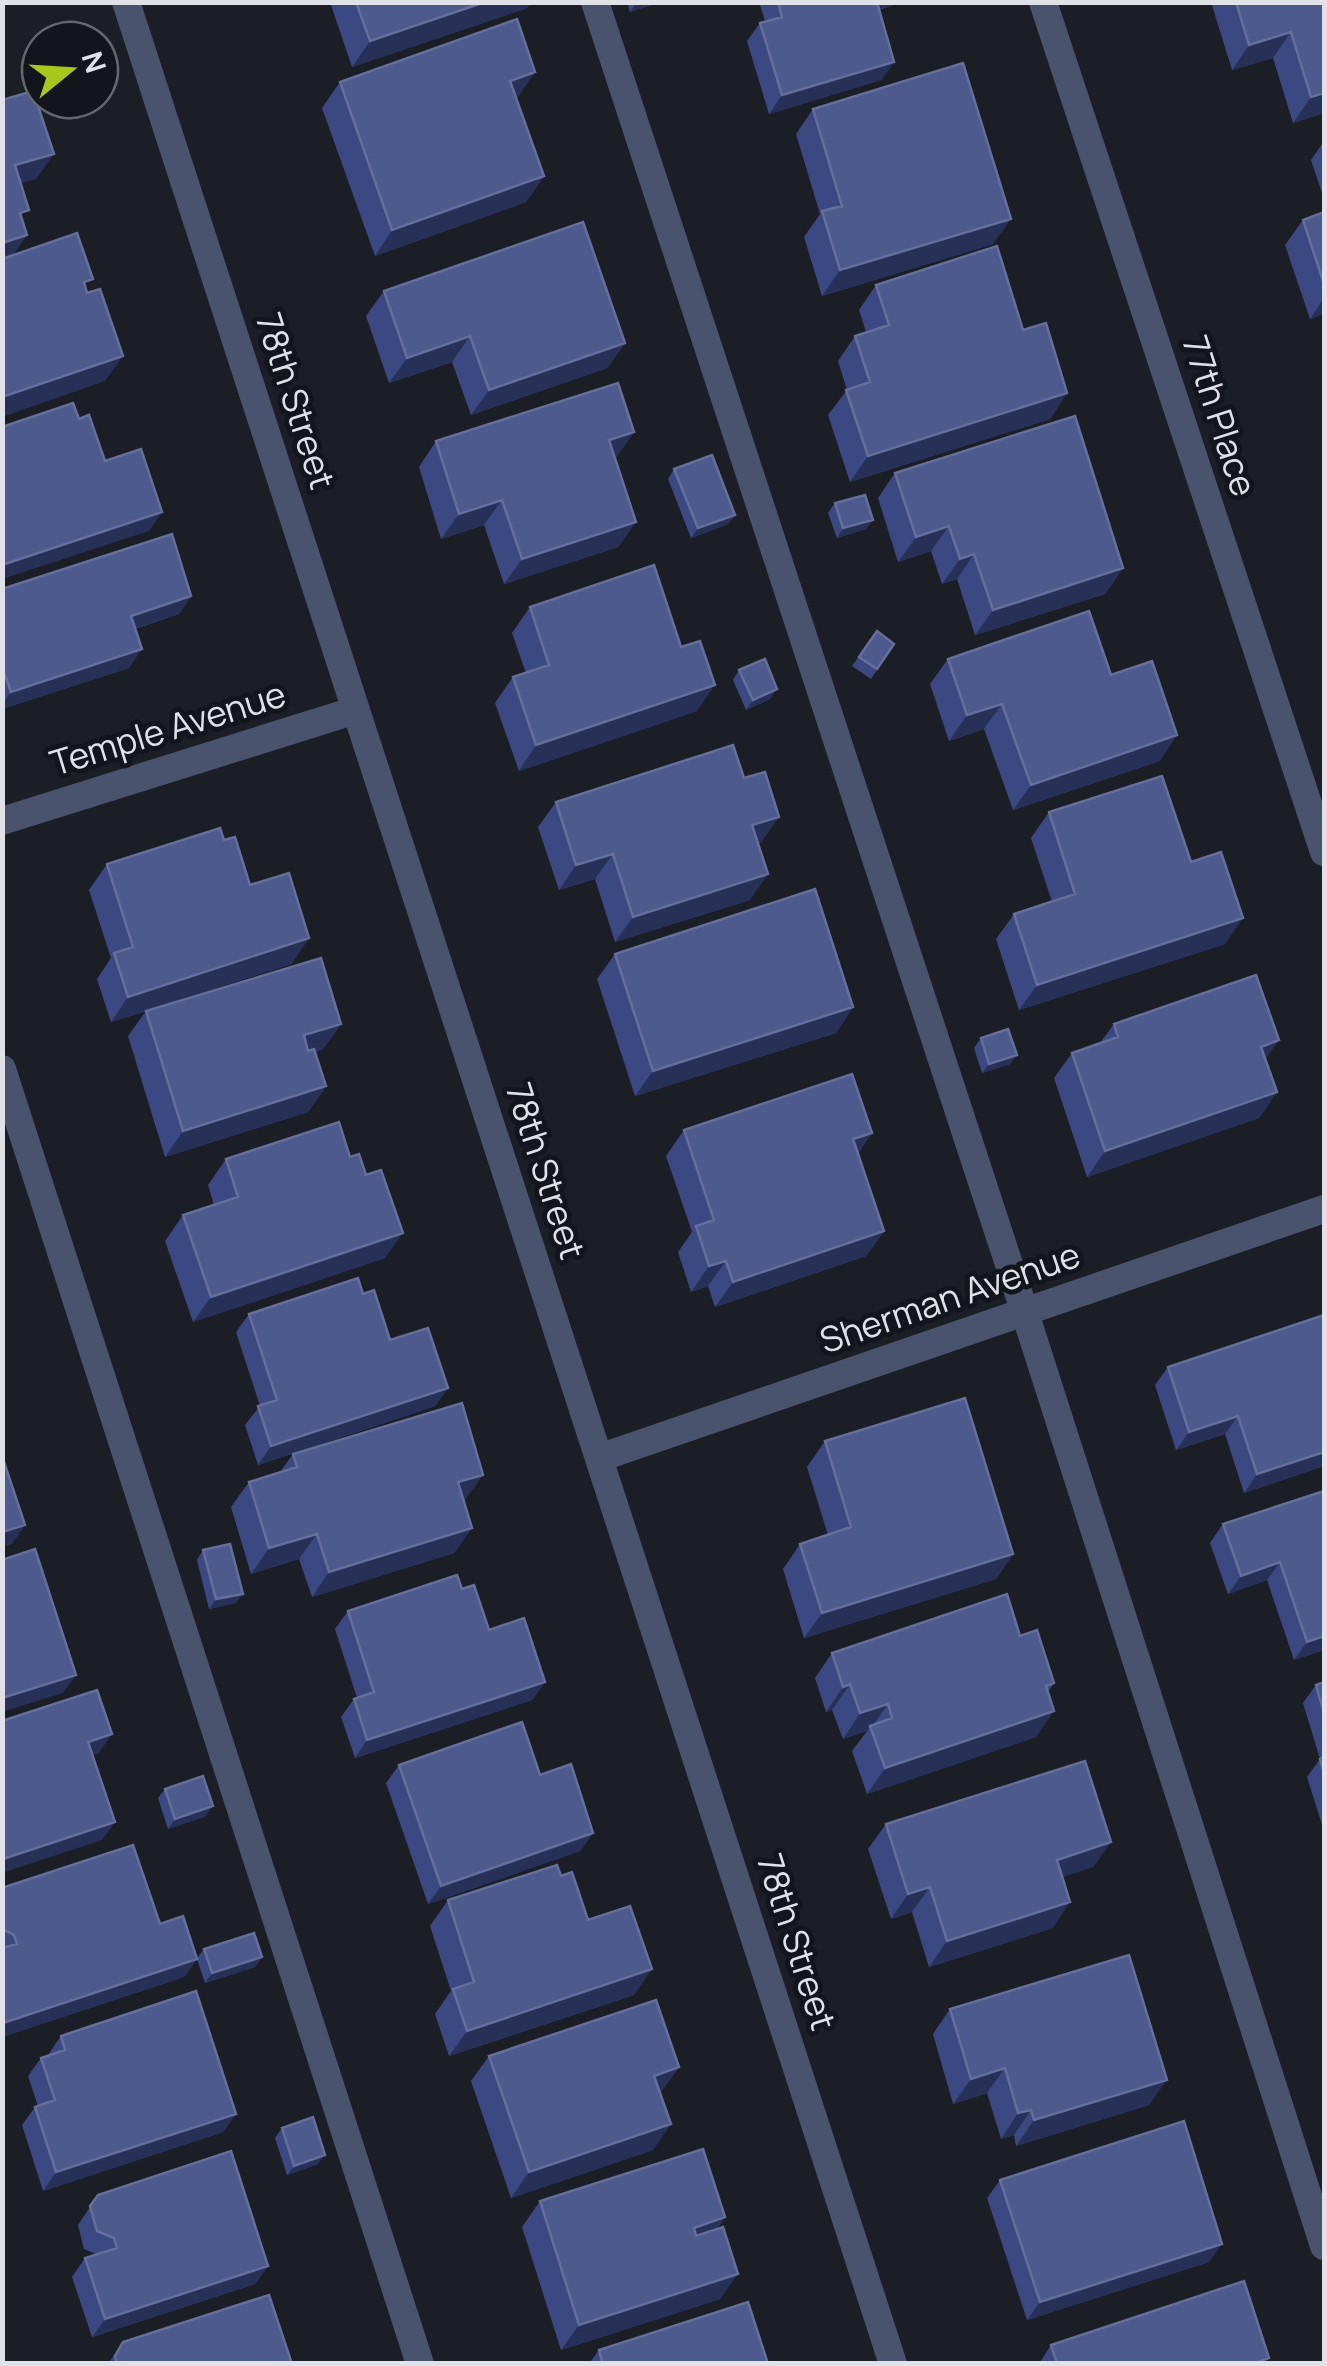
<svg xmlns="http://www.w3.org/2000/svg" width="1327" height="2366" font-family="Manrope,sans-serif">
<style>
.lines{fill:none;stroke-linecap:round;stroke-linejoin:round}
.service{stroke:#4a536e;stroke-width:28}
.minor{stroke:#4a536e;stroke-width:28}
.wall{fill:#3b4982}
.shaded-wall{fill:#273158}
.building{fill:#4d5a8d;stroke:#646f9b;stroke-width:2.5}
.labels{text-anchor:middle;stroke-width:10;stroke-linejoin:round;paint-order:stroke}
.street-label{font-size:35px;fill:#e0e2e7;stroke:#13151c}
</style>
<rect width="100%" height="100%" fill="#1c1e25"/>
<g class="lines">
<path class="service" d="M595,2L1025,1313L1324,2246
M2,1069L420,2364"/>
<path class="minor" d="M126,2L893,2364
M1043,2L1324,852
M2,821L356,710
M599,1458L1324,1209"/>
</g>
<path class="wall" d="M330,2H531L527,8L352,67Z
M627,2H661L630,12Z
M759,2H902L879,10L894,62L881,80L769,114L747,41L760,23L765,21Z
M1211,2H1324V113L1293,123L1273,58L1232,70Z
M535,72L516,98L544,176L526,202L375,256L322,108L340,82Z
M813,109L993,244L822,296L804,237L820,214L796,134Z
M1324,141V199L1311,160Z
M1324,212V314L1310,319L1285,245L1303,220Z
M876,285L1023,330L1067,393L1050,419L850,482L828,415L847,390L838,361L855,336L866,332L859,310Z
M384,291L625,343L607,368L471,415L452,362L389,383L366,316Z
M634,432L615,458L636,522L618,547L504,584L484,525L441,539L419,467L436,441Z
M674,469L735,515L728,524L691,538L668,479Z
M895,473L1123,568L1105,594L975,635L957,579L942,584L931,551L898,562L878,498Z
M835,503L866,529L837,538L828,513Z
M2,589L191,596L179,614L135,629L129,668L2,709Z
M530,607L697,711L519,771L495,703L513,677L526,673L512,633Z
M877,631L894,644L871,679L852,666Z
M948,659L1111,675L1160,761L1013,810L984,729L949,741L930,684Z
M739,670L770,699L746,710L733,680Z
M744,778L779,817L761,842L758,843L750,900L615,942L595,879L559,890L538,827L556,802Z
M1049,812L1191,862L1225,944L1019,1010L996,939L1014,914L1052,902L1031,838Z
M224,840L250,885L309,938L291,964L147,1010L341,1024L323,1049L315,1052L326,1086L308,1112L165,1157L128,1036L146,1011L111,1022L97,979L111,958L89,890L107,864Z
M615,954L853,1007L836,1033L635,1096L597,979Z
M1114,1024L1279,1040L1265,1059L1277,1092L1259,1118L1087,1177L1054,1078L1072,1053L1100,1043Z
M981,1038L1010,1064L982,1073L974,1048Z
M684,1130L872,1133L858,1153L884,1231L866,1256L715,1307L708,1286L691,1292L678,1252L692,1232L666,1156Z
M226,1159L385,1258L193,1322L165,1241L183,1215L214,1205L208,1185Z
M363,1294L390,1340L448,1388L435,1406L258,1465L245,1425L260,1406L236,1332L249,1314Z
M1324,1315V1466L1244,1493L1225,1434L1176,1450L1155,1385L1168,1367Z
M825,1441L1013,1554L996,1579L804,1638L783,1569L800,1544L828,1535L807,1467Z
M293,1454L465,1500L464,1501L472,1528L454,1553L312,1597L299,1559L251,1574L231,1507L249,1482L280,1472Z
M1324,1491V1650L1294,1660L1267,1580L1228,1594L1210,1543L1223,1524Z
M203,1550L236,1603L209,1609L197,1560Z
M462,1589L489,1630L545,1682L532,1700L355,1758L341,1717L354,1699L357,1698L335,1629L348,1611Z
M1020,1636L1054,1683L1048,1692L1036,1737L867,1794L852,1751L867,1731L843,1739L832,1710L826,1712L815,1678L832,1653Z
M1324,1682V1831L1307,1777L1320,1759L1303,1703L1316,1685Z
M399,1765L540,1775L593,1833L580,1851L428,1904L386,1783Z
M165,1789L206,1816L168,1829L158,1798Z
M886,1824L1111,1842L1093,1867L1062,1877L1053,1928L929,1967L912,1912L891,1919L868,1849Z
M561,1876L634,1995L449,2056L435,2014L451,1991L430,1926L448,1900Z
M2,1888L160,1924L197,1958L204,1949L262,1957L255,1967L205,1983L197,1959L184,1977L2,2037Z
M950,2009L1149,2105L1016,2146L1014,2135L1001,2139L987,2093L953,2104L933,2034Z
M61,2036L236,2114L223,2132L43,2191L22,2125L35,2107L38,2106L28,2076L41,2058L48,2055Z
M489,2056L679,2067L660,2093L653,2150L511,2198L471,2081Z
M282,2128L318,2164L287,2175L275,2138Z
M1000,2180L1209,2262L1027,2320L987,2198Z
M98,2195L268,2266L255,2284L92,2337L72,2277L85,2258L96,2254L84,2249L78,2225Z
M540,2201L725,2217L717,2229L720,2299L561,2350L522,2227Z
M123,2342L292,2364H108Z
M1051,2345L1265,2364H1039Z
M599,2350L768,2364H589Z"/>
<path class="shaded-wall" d="M485,2H531L527,8L352,67L370,41Z
M637,2H661L630,12Z
M871,2H902L862,15Z
M1291,32L1273,58L1232,70L1249,45Z
M894,62L881,80L769,114L782,95Z
M535,72L518,97L492,106L510,81Z
M1324,93V113L1293,123L1311,97Z
M54,154L36,179L2,189L15,165Z
M544,176L526,202L375,256L392,230Z
M1011,219L993,244L822,296L840,270Z
M27,235L10,260L2,262V243Z
M1324,298V314L1310,319Z
M470,336L452,362L389,383L407,358Z
M625,343L607,368L471,415L489,390Z
M123,356L105,381L2,417V397Z
M1067,393L1050,419L850,482L868,456Z
M634,432L616,458L592,466L609,440Z
M502,500L484,525L441,539L459,514Z
M162,512L149,531L2,579V565Z
M735,515L728,524L691,538L698,528Z
M873,520L866,529L837,538L843,528Z
M636,522L618,547L504,584L522,559Z
M949,526L931,551L898,562L916,537Z
M974,554L957,579L942,584L960,559Z
M1123,568L1105,594L975,635L993,610Z
M191,596L179,614L118,634L131,616Z
M142,649L129,668L2,709V704L11,692Z
M715,685L697,711L519,771L536,745Z
M777,689L770,699L746,710L753,700Z
M1002,704L984,729L949,741L967,715Z
M1177,735L1160,761L1013,810L1031,785Z
M779,817L761,842L734,851L752,825Z
M613,854L595,879L559,890L576,865Z
M768,874L750,900L615,942L633,917Z
M1243,918L1225,944L1019,1010L1037,985Z
M309,938L291,964L111,1022L128,997Z
M853,1007L836,1033L635,1096L653,1071Z
M341,1024L323,1049L286,1060L304,1035Z
M1279,1040L1261,1065V1047Z
M1017,1055L1010,1064L982,1073L989,1064Z
M326,1086L308,1112L165,1157L183,1131Z
M1277,1092L1259,1118L1087,1177L1105,1151Z
M872,1133L854,1158L853,1139Z
M884,1231L866,1256L715,1307L733,1282Z
M403,1233L385,1258L193,1322L211,1297Z
M726,1261L708,1286L691,1292L709,1266Z
M448,1388L435,1406L258,1465L271,1446Z
M1238,1416L1225,1434L1176,1450L1189,1432Z
M1324,1452V1466L1244,1493L1257,1474Z
M483,1475L465,1500L441,1507L458,1482Z
M25,1525L12,1544L2,1547V1532Z
M472,1528L454,1553L312,1597L329,1572Z
M317,1534L299,1559L251,1574L269,1548Z
M1013,1554L996,1579L804,1638L822,1613Z
M1280,1562L1267,1580L1228,1594L1241,1576Z
M243,1594L236,1603L209,1609L216,1599Z
M1324,1636V1650L1294,1660L1307,1642Z
M76,1675L63,1693L2,1712V1698Z
M545,1682L532,1700L355,1758L367,1740Z
M850,1684L832,1710L826,1712L843,1687Z
M888,1704L871,1728L870,1726L867,1731L843,1739L860,1713Z
M1054,1711L1036,1737L867,1794L885,1768Z
M112,1734L99,1753L75,1760L88,1742Z
M213,1806L206,1816L168,1829L175,1819Z
M115,1822L102,1840L2,1873L3,1859Z
M593,1833L580,1851L428,1904L441,1886Z
M1111,1842L1093,1867L1039,1885L1057,1860Z
M930,1887L912,1912L891,1919L908,1894Z
M1070,1902L1053,1928L929,1967L947,1941Z
M262,1957L255,1967L205,1983L212,1973Z
M197,1959L184,1977L2,2037L3,2023Z
M652,1969L634,1995L449,2056L467,2031Z
M679,2067L661,2092L636,2101L654,2076Z
M1005,2068L987,2093L953,2104L971,2079Z
M1167,2080L1149,2105L1016,2146L1034,2120Z
M1031,2110L1014,2135L1001,2139L1018,2113Z
M236,2114L223,2132L43,2191L56,2172Z
M671,2124L653,2150L511,2198L529,2172Z
M325,2155L318,2164L287,2175L294,2166Z
M725,2217L708,2243L676,2253L694,2228Z
M1222,2244L1209,2262L1027,2320L1040,2302Z
M268,2266L255,2284L92,2337L105,2319Z
M738,2274L720,2299L561,2350L579,2325Z"/>
<path class="building" d="M356,2H485L370,41Z
M778,2H877L894,62L782,95L760,23L782,17Z
M1236,2H1324V93L1311,97L1291,32L1249,45Z
M517,19L535,72L510,81L544,176L392,230L340,82Z
M963,63L1011,219L840,270L822,211L842,206L813,109Z
M33,91L54,154L15,165L29,210L20,213L27,235L2,243V100Z
M1324,212V284L1303,220Z
M583,222L625,343L489,390L470,336L407,358L384,291Z
M77,233L93,279L84,282L87,293L100,289L123,356L2,397V259Z
M997,246L1023,330L1046,323L1067,393L868,456L846,390L870,382L855,336L889,325L876,285Z
M618,383L634,432L609,440L636,522L522,559L502,500L459,514L436,441Z
M73,403L79,419L89,415L105,461L141,449L162,512L2,565V427Z
M1075,416L1123,568L993,610L974,554L960,559L949,526L916,537L895,473Z
M712,455L735,515L698,528L674,469Z
M865,495L873,520L843,528L835,503Z
M172,534L191,596L131,616L142,649L11,692L2,667V589Z
M654,565L681,647L700,641L715,685L536,745L513,677L549,665L530,607Z
M1089,611L1111,675L1152,661L1177,735L1031,785L1002,704L967,715L948,659Z
M877,631L894,644L877,669L859,657Z
M765,659L777,689L753,700L739,670Z
M733,745L744,778L765,772L779,817L752,825L768,874L633,917L613,854L576,865L556,802Z
M1162,776L1191,862L1221,852L1243,918L1037,985L1014,914L1075,894L1049,812Z
M220,828L224,840L235,837L250,885L289,873L309,938L128,997L114,953L133,947L107,864Z
M815,889L853,1007L653,1071L615,954Z
M321,958L341,1024L304,1035L308,1051L314,1049L326,1086L183,1131L146,1011Z
M1256,975L1279,1040L1261,1047L1277,1092L1105,1151L1072,1053L1118,1037L1114,1024Z
M1008,1029L1017,1055L989,1064L981,1038Z
M852,1074L872,1133L853,1139L884,1231L733,1282L726,1261L709,1266L696,1226L714,1220L684,1130Z
M339,1122L350,1157L359,1154L366,1175L381,1170L403,1233L211,1297L183,1215L238,1197L226,1159Z
M358,1278L363,1294L374,1290L390,1340L428,1328L448,1388L271,1446L258,1406L277,1400L249,1314Z
M1324,1315V1452L1257,1474L1238,1416L1189,1432L1168,1367Z
M965,1398L1013,1554L822,1613L800,1544L851,1527L825,1441Z
M462,1403L483,1475L458,1482L472,1528L329,1572L317,1534L269,1548L249,1482L297,1467L293,1454Z
M2,1456L25,1525L2,1532Z
M1324,1491V1636L1307,1642L1280,1562L1241,1576L1223,1524Z
M230,1544L243,1594L216,1599L203,1550Z
M35,1549L76,1675L2,1698V1560Z
M457,1575L462,1589L474,1585L489,1630L524,1618L545,1682L367,1740L354,1699L374,1692L348,1611Z
M1007,1594L1020,1636L1037,1630L1054,1683L1046,1686L1054,1711L885,1768L870,1726L892,1718L888,1704L860,1713L850,1684L843,1687L832,1653Z
M1324,1682V1713L1316,1685Z
M97,1690L112,1734L88,1742L115,1822L3,1859L2,1721Z
M522,1722L540,1775L571,1764L593,1833L441,1886L399,1765Z
M1324,1757V1773L1320,1759Z
M1085,1761L1111,1842L1057,1860L1070,1902L947,1941L930,1887L908,1894L886,1824Z
M203,1776L213,1806L175,1819L165,1789Z
M133,1845L160,1924L183,1916L197,1959L3,2023L2,1948L17,1944L14,1935L2,1929V1888Z
M557,1865L561,1876L572,1872L588,1920L630,1906L652,1969L467,2031L453,1989L474,1982L448,1900Z
M254,1933L262,1957L212,1973L204,1949Z
M1129,1955L1167,2080L1034,2120L1031,2110L1018,2113L1005,2068L971,2079L950,2009Z
M196,1991L236,2114L56,2172L35,2107L55,2100L41,2058L65,2050L61,2036Z
M656,2000L679,2067L654,2076L671,2124L529,2172L489,2056Z
M313,2117L325,2155L294,2166L282,2128Z
M1184,2121L1222,2244L1040,2302L1000,2180Z
M703,2149L725,2217L694,2228L696,2236L723,2227L738,2274L579,2325L540,2201Z
M231,2151L268,2266L105,2319L85,2258L117,2248L114,2238L97,2231L90,2206L98,2195Z
M1244,2281L1269,2358L1253,2364H1057L1051,2345Z
M269,2295L292,2364H117L115,2356L123,2342Z
M748,2302L768,2364H603L599,2350Z"/>
<g class="labels">
<g class="street-label">
<text transform="translate(295 401) rotate(72)" y="12">78th Street</text>
<text transform="translate(1219 416) rotate(72)" y="12">77th Place</text>
<text transform="translate(168 729) rotate(-17)" y="12">Temple Avenue</text>
<text transform="translate(545 1171) rotate(72)" y="12">78th Street</text>
<text transform="translate(950 1298) rotate(-19)" y="12">Sherman Avenue</text>
<text transform="translate(796 1942) rotate(72)" y="12">78th Street</text>
</g>
</g>
<rect width="1327" height="2366" fill="none" stroke="#e0e2e7" stroke-width="10"/>
<g transform="translate(70 70) rotate(72)"><circle r="48" fill="#13151c" stroke="#65676d" stroke-width="2.5"/>
<path d="M0-8L18 38L0 25L-18 38Z" fill="#a9c71b"/>
<text y="-15" font-size="28" font-weight="bold" text-anchor="middle" fill="#e0e2e7">N</text>
</g>
</svg>
